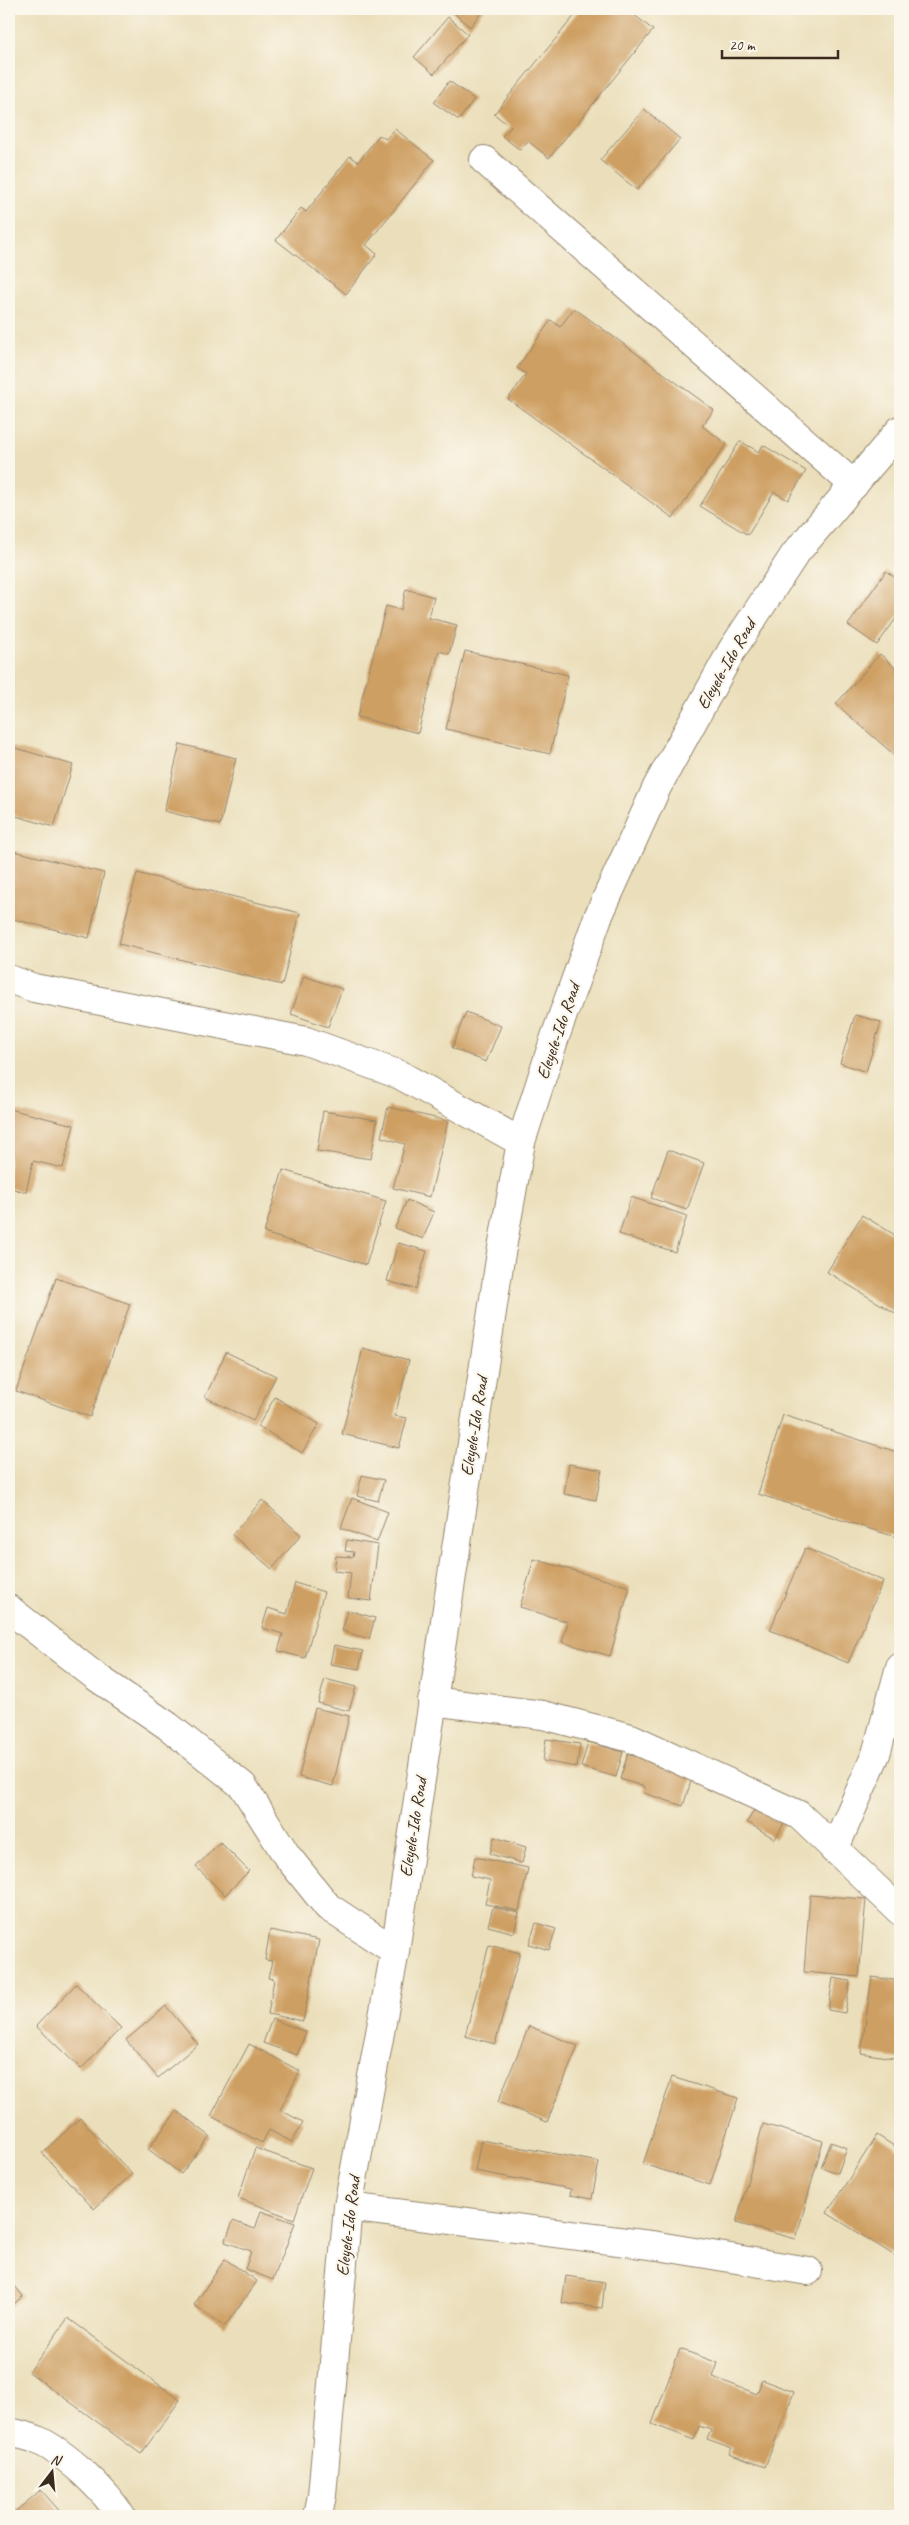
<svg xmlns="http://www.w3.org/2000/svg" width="909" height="2525" font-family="Caveat,sans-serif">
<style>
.building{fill:#ce9f62}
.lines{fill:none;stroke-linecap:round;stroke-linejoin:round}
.street-casing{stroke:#93846c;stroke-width:30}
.secondary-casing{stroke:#93846c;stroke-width:30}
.street{stroke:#fff;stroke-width:28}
.secondary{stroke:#fff;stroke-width:28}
.labels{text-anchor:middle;stroke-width:4.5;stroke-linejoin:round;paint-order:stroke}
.street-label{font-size:18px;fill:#3b2a1e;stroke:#fbf7ec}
</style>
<rect width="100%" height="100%" fill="#fbf7ec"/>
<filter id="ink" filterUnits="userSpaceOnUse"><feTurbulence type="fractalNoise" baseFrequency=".02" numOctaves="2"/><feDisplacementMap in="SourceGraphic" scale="10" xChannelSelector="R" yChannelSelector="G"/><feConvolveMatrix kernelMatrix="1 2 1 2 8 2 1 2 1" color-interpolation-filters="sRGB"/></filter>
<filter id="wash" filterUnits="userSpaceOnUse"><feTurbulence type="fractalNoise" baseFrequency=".0096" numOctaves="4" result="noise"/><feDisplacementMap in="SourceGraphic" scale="20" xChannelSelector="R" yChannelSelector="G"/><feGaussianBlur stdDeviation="1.12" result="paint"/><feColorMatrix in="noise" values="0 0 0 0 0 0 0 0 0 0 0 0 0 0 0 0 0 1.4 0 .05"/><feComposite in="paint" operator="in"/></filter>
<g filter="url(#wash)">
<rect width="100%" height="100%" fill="#ebdfbb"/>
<g id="blocks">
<path class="building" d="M449,9H484L470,27Z
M580,9H627L653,30L549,158L528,141L520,150L502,136L511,127L494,114Z
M448,17L468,34L434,74L414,57Z
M449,81L474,99L459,120L434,103Z
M644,109L680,139L637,190L600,160Z
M395,129L434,160L366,245L377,254L346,294L276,240L301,208L306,212L350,156L358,162L379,135L386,139Z
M574,308L714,410L702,426L727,444L673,518L508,399L526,374L517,368L551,320L560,327Z
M740,441L759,452L763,445L806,471L788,500L774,492L748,535L700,506Z
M886,571L900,581V613L877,645L848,625Z
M406,589L434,597L429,618L457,625L449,654L439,651L418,733L357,717L386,606L401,610Z
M465,651L568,675L550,754L446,729Z
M880,654L900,672V760L836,704Z
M180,744L236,758L220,825L164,811Z
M9,746L73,765L54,827L9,814Z
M14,851L104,873L89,938L9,918V871Z
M137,873L300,913L282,985L119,944Z
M304,976L342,989L328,1027L291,1014Z
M466,1012L501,1026L486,1062L452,1048Z
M855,1015L881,1022L866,1072L840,1063Z
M388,1107L448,1121L430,1197L393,1188L405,1144L381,1137Z
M9,1109L74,1125L63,1168L33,1161L26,1192L9,1188Z
M323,1111L377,1120L371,1159L317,1151Z
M668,1150L704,1163L687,1210L651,1198Z
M283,1170L386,1201L366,1265L264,1233Z
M631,1197L687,1216L675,1252L619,1234Z
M407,1200L434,1212L423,1239L395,1228Z
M862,1215L900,1238V1316L827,1272Z
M398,1243L427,1251L416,1289L387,1281Z
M56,1278L130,1304L90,1417L16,1391Z
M363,1348L409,1360L395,1416L407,1418L399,1448L342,1434Z
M226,1352L276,1376L253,1421L205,1397Z
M275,1397L319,1424L302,1453L258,1426Z
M783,1415L900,1453V1523L896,1537L758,1494Z
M569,1464L602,1470L596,1500L564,1494Z
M362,1475L384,1480L378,1501L357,1496Z
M352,1498L388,1512L377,1542L341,1528Z
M262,1500L301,1535L272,1569L232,1535Z
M347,1540L378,1545L371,1601L348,1598L351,1573L334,1571L336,1556L353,1557L354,1552L345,1551Z
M805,1548L883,1581L848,1663L770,1630Z
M534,1559L630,1587L610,1656L562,1642L568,1622L520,1607Z
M295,1583L324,1592L305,1658L278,1651L283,1634L262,1628L268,1608L287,1614Z
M348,1610L375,1618L369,1639L342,1631Z
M334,1645L363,1651L359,1669L330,1664Z
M325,1679L356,1687L349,1711L318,1703Z
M315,1708L349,1716L333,1786L299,1777Z
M546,1739L580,1744L577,1767L543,1761Z
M588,1742L623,1752L616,1777L581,1767Z
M628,1754L693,1775L683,1806L644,1793L645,1787L620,1779Z
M758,1804L786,1820L775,1839L747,1822Z
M494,1837L526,1847L522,1863L490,1854Z
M220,1842L249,1871L225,1895L196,1867Z
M475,1857L528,1868L519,1911L485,1904L490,1880L471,1876Z
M810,1895L866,1899L859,1977L804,1972Z
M493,1907L519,1913L514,1933L488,1926Z
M536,1923L556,1929L549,1950L529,1944Z
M270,1930L319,1940L303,2021L268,2014L274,1979L268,1978L272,1961L265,1960Z
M489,1945L520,1953L495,2044L465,2036Z
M872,1977L900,1981V2059L861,2053Z
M833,1978L850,1981L845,2013L828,2010Z
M76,1984L121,2028L81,2069L36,2026Z
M166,2006L198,2044L158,2078L126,2040Z
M272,2019L306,2032L297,2055L263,2043Z
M529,2026L578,2046L547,2122L498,2102Z
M249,2044L300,2071L280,2110L303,2122L292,2142L269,2130L262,2143L211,2116Z
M672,2077L738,2098L710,2185L643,2164Z
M177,2111L210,2136L181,2174L148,2149Z
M80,2118L132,2174L94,2209L42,2153Z
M763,2124L823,2141L796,2239L736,2223Z
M877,2135L900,2150V2248L895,2256L827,2213Z
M481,2140L599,2162L592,2199L570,2195L571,2189L475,2171Z
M831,2142L847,2148L838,2173L821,2167Z
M255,2148L312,2168L294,2219L238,2198Z
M261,2211L295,2223L273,2280L245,2269L251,2251L225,2242L233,2221L255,2229Z
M225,2259L257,2281L225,2326L194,2305Z
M566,2276L605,2282L602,2308L562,2303Z
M9,2279L23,2296L9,2308Z
M68,2318L180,2400L141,2454L29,2372Z
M680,2349L718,2363L713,2377L757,2394L762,2380L794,2392L765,2467L729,2454L732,2448L707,2439L711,2430L699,2426L694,2440L652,2424Z
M41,2490L64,2516H10Z"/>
</g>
</g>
<g filter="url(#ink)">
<use href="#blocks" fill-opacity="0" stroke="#93846c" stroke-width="1"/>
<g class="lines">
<g class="street-casing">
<path id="street" d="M484,160L854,485
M9,979L34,988L306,1041L400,1075L521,1142
M9,1609L95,1676L168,1726L243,1786L287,1856L328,1907L395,1951
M432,1701L543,1715L631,1738L799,1815L900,1911
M834,1850L876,1754L900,1667
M348,2207L658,2246L808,2271
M9,2432C17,2434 27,2436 35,2439C64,2451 105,2490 121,2516"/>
</g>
<g class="secondary-casing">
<path id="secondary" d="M318,2516L322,2495L348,2207L395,1951L500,1259L521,1142L554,1040L598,917L657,787L732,650L795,554L900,430"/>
</g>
<use href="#street" class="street"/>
<use href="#secondary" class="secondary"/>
</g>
</g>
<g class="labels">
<g class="street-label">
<text transform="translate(726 664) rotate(-60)" y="6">Eleyele-Ido Road</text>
<text transform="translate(558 1031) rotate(-71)" y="6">Eleyele-Ido Road</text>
<text transform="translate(474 1426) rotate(-81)" y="6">Eleyele-Ido Road</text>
<text transform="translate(413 1827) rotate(-81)" y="6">Eleyele-Ido Road</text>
<text transform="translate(348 2226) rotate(-83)" y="6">Eleyele-Ido Road</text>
</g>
</g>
<rect width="909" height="2525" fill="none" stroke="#fbf7ec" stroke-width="30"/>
<g transform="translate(52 2472) rotate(16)" stroke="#fbf7ec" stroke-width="4" paint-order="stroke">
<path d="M0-4L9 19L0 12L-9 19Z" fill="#3b2a1e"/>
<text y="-8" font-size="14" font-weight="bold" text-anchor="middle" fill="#3b2a1e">N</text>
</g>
<path d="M722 50v8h116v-8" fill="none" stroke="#3b2a1e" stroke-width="2.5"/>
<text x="729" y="50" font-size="15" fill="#3b2a1e" stroke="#fbf7ec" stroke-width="4" paint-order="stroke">20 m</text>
</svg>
